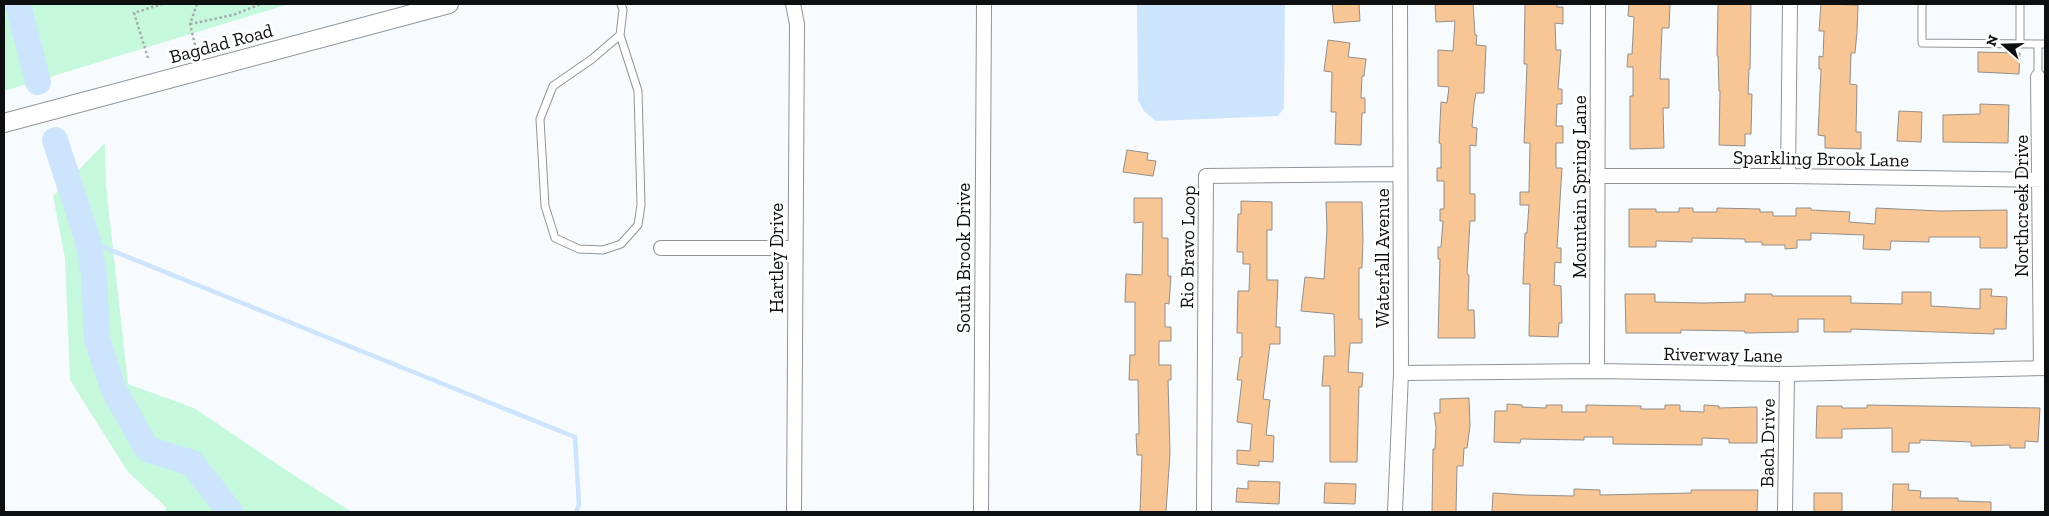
<svg xmlns="http://www.w3.org/2000/svg" width="2049" height="516" font-family="'Zilla Slab',serif">
<style>
.green{fill:#c5f8dc}
.water{fill:#cde4fd}
.lines{fill:none;stroke-linecap:round;stroke-linejoin:round}
.stream{stroke:#cde4fd;stroke-width:4.5}
.river{stroke:#cde4fd;stroke-width:26}
.building{fill:#f8c595;stroke:#938f8b}
.service-casing{stroke:#909498;stroke-width:9}
.minor-casing{stroke:#909498;stroke-width:16}
.tertiary-casing{stroke:#909498;stroke-width:20}
.path{stroke:#a7abad;stroke-width:2.5;stroke-dasharray:2.5 2.5;stroke-linecap:butt}
.service{stroke:#fff;stroke-width:7}
.minor{stroke:#fff;stroke-width:14}
.tertiary{stroke:#fff;stroke-width:18}
.labels{text-anchor:middle;stroke-width:5;stroke-linejoin:round;paint-order:stroke}
.street-label{font-size:19px;fill:#0d0f10;stroke:#fff}
</style>
<rect width="100%" height="100%" fill="#f7fbfe"/>
<path class="green" d="M4,4H289L4,91Z
M105,143L106,186L128,384L194,408L298,478L352,512H166V507L128,472L70,380L65,258L53,196Z"/>
<path class="water" d="M1137,4H1285L1284,108L1278,116L1156,121L1144,111L1138,100Z"/>
<g class="lines">
<path class="stream" d="M88,241L575,437L579,505L576,512"/>
<path class="river" d="M18,4L38,82
M55,140L88,241L94,275L97,339L113,388L147,449L192,463L230,512"/>
</g>
<path class="building" d="M1332,4H1359L1360,21L1334,23Z
M1435,4H1473L1475,35H1477L1476,45L1486,46L1484,93H1476L1474,104L1472,127L1477,128L1476,146L1470,145V194H1475V221H1470L1467,274L1469,275L1468,310H1474L1475,338H1438L1440,259H1438V247H1441L1443,221H1440V209H1444V181H1437V168H1441V144L1439,143L1441,102L1447,103L1449,87L1438,86V50L1453,51L1455,21L1436,22Z
M1525,4H1557V7H1563V24L1555,23L1556,50H1561L1558,89H1562V104H1557L1556,126H1563V143H1556V168H1562L1557,248H1561V263L1555,262L1554,285L1561,286L1562,323H1559L1558,337L1529,336L1530,284H1523L1525,233H1527L1529,205H1520V192H1529L1530,143H1524L1527,64H1524Z
M1629,4H1670L1669,28H1662L1660,79H1669V108H1663L1664,148L1630,149V96H1633V67H1627L1628,54H1632L1634,17L1628,16Z
M1718,4H1751L1750,69H1749L1748,94H1752L1751,134H1745V146L1719,145L1720,91H1719L1718,56H1717Z
M1821,4L1858,5L1857,32L1855,53H1851L1850,84L1857,85L1856,132H1861V149L1825,148V136L1818,135L1821,69H1819V56L1823,57L1824,31H1819Z
M1328,40L1350,43L1348,57L1366,59L1364,76H1362L1361,98H1365V113H1362L1361,145L1335,144L1336,112H1331L1332,72L1324,71Z
M1978,52L2020,53L2019,74L1978,72Z
M1980,104L2009,105L2008,143L1943,142V115L1980,114Z
M1899,111L1922,112L1921,142L1897,141Z
M1127,150L1148,153L1147,160L1156,161L1153,176L1123,172Z
M1134,198H1162V238H1168V276H1171L1169,304L1165,303V327H1171V341H1159V365H1171V380H1168L1170,453L1166,512H1140L1142,455H1137L1136,434H1139L1138,380H1129L1130,355H1135V302H1125L1126,274L1142,275L1143,222L1134,223Z
M1241,201L1272,202V230H1267V280H1278L1276,327H1280V344H1270L1263,399L1270,400L1266,435L1274,436L1273,462L1259,461V466L1237,464V450L1250,451L1252,424L1237,422L1242,380H1237L1240,357H1242V333H1237L1238,291H1249L1250,264H1243V252H1237L1238,214H1241Z
M1326,202H1362L1363,240L1362,268H1359V319H1362V343H1350L1348,372L1363,373L1362,387H1359L1357,462H1330V386H1322L1324,356H1335L1334,314L1301,311L1305,277L1324,279L1327,229Z
M1679,208H1693V212H1717V208L1760,209V212H1773V216H1796V208H1811V210L1850,212L1849,222L1875,224L1876,208L1940,211L2007,210V248H1980V237H1929V242L1891,241L1890,250L1863,249L1864,235L1811,233V240H1797V248L1785,249V245H1762V242H1745V239L1692,238V242L1656,241V247H1629V209H1656V212H1679Z
M1980,289H1992L1991,296L2007,297L2006,329H1994V334L1851,329V332H1824V319H1798V332L1745,333V331L1681,330V333H1626L1625,294H1655V302L1704,303L1745,302V294H1772V296H1851V303L1902,304V292H1931V306L1980,309Z
M1469,398L1470,426L1467,448H1464L1463,466H1457L1456,512H1432L1433,449H1435L1436,427L1434,413H1440V399Z
M1507,404L1522,405V407L1546,408V405H1562V412H1586V405L1641,406V409H1665V405H1680V411L1704,412V405L1719,406V408L1757,407V443H1729V439L1702,438V445L1613,444V437H1584V440L1521,439L1520,443L1494,442L1495,411H1507Z
M1867,405L2040,408L2038,442L2025,441V448H2010V445L1971,446V442L1920,440V443H1909V452H1892V428L1842,429V438H1816L1817,406H1842V408H1867Z
M1248,481L1280,482L1279,504L1236,502L1237,488L1248,489Z
M1325,483L1356,484L1355,504L1324,503Z
M1893,484H1909L1908,490L1921,491L1920,498H1958V501L1991,502V512H1892Z
M1574,489L1600,490V495L1691,493V490H1758L1757,512H1492L1493,493L1524,495L1574,496Z
M1814,493H1842V512H1814Z"/>
<g class="lines">
<g class="service-casing">
<path id="service" d="M1922,4V43L2045,44
M620,35L592,59L553,86L540,119L545,206L555,238L579,249L603,250L621,244L638,225L641,205L638,91L620,35L623,10L621,4
M2020,44V4
M2038,44V77"/>
</g>
<g class="minor-casing">
<path id="minor" d="M793,4L797,24L794,512
M2038,77L2041,368
M1597,176H1788L2045,180
M1788,176L1790,4
M661,248H795
M1597,371L1598,4
M1401,373L1597,371L1787,374L2045,368
M981,512L984,4
M1204,512L1206,176L1400,174
M1395,512L1401,373L1400,4
M1785,512L1787,374"/>
</g>
<g class="tertiary-casing">
<path id="tertiary" d="M4,123L449,4"/>
</g>
<path class="path" d="M190,24L233,15L261,4
M195,45L190,24L197,4
M148,58L134,13L162,4"/>
<use href="#service" class="service"/>
<use href="#minor" class="minor"/>
<use href="#tertiary" class="tertiary"/>
</g>
<g class="labels">
<g class="street-label">
<text transform="translate(221 43) rotate(-15)" y="7">Bagdad Road</text>
<text transform="translate(1821 158) rotate(1)" y="7">Sparkling Brook Lane</text>
<text transform="translate(1579 187) rotate(-90)" y="7">Mountain Spring Lane</text>
<text transform="translate(2021 206) rotate(-90)" y="7">Northcreek Drive</text>
<text transform="translate(1187 247) rotate(-89)" y="7">Rio Bravo Loop</text>
<text transform="translate(776 258) rotate(-90)" y="7">Hartley Drive</text>
<text transform="translate(963 258) rotate(-90)" y="7">South Brook Drive</text>
<text transform="translate(1382 258) rotate(-90)" y="7">Waterfall Avenue</text>
<text transform="translate(1723 354) rotate(1)" y="7">Riverway Lane</text>
<text transform="translate(1767 443) rotate(-89)" y="7">Bach Drive</text>
</g>
</g>
<rect width="2049" height="516" fill="none" stroke="#0d0f10" stroke-width="10"/>
<g transform="translate(2004 45) rotate(290)" stroke="#ffffff" stroke-width="4" paint-order="stroke">
<path d="M0-4L9 19L0 12L-9 19Z" fill="#0d0f10"/>
<text y="-8" font-size="14" font-weight="bold" text-anchor="middle" fill="#0d0f10">N</text>
</g>
</svg>
